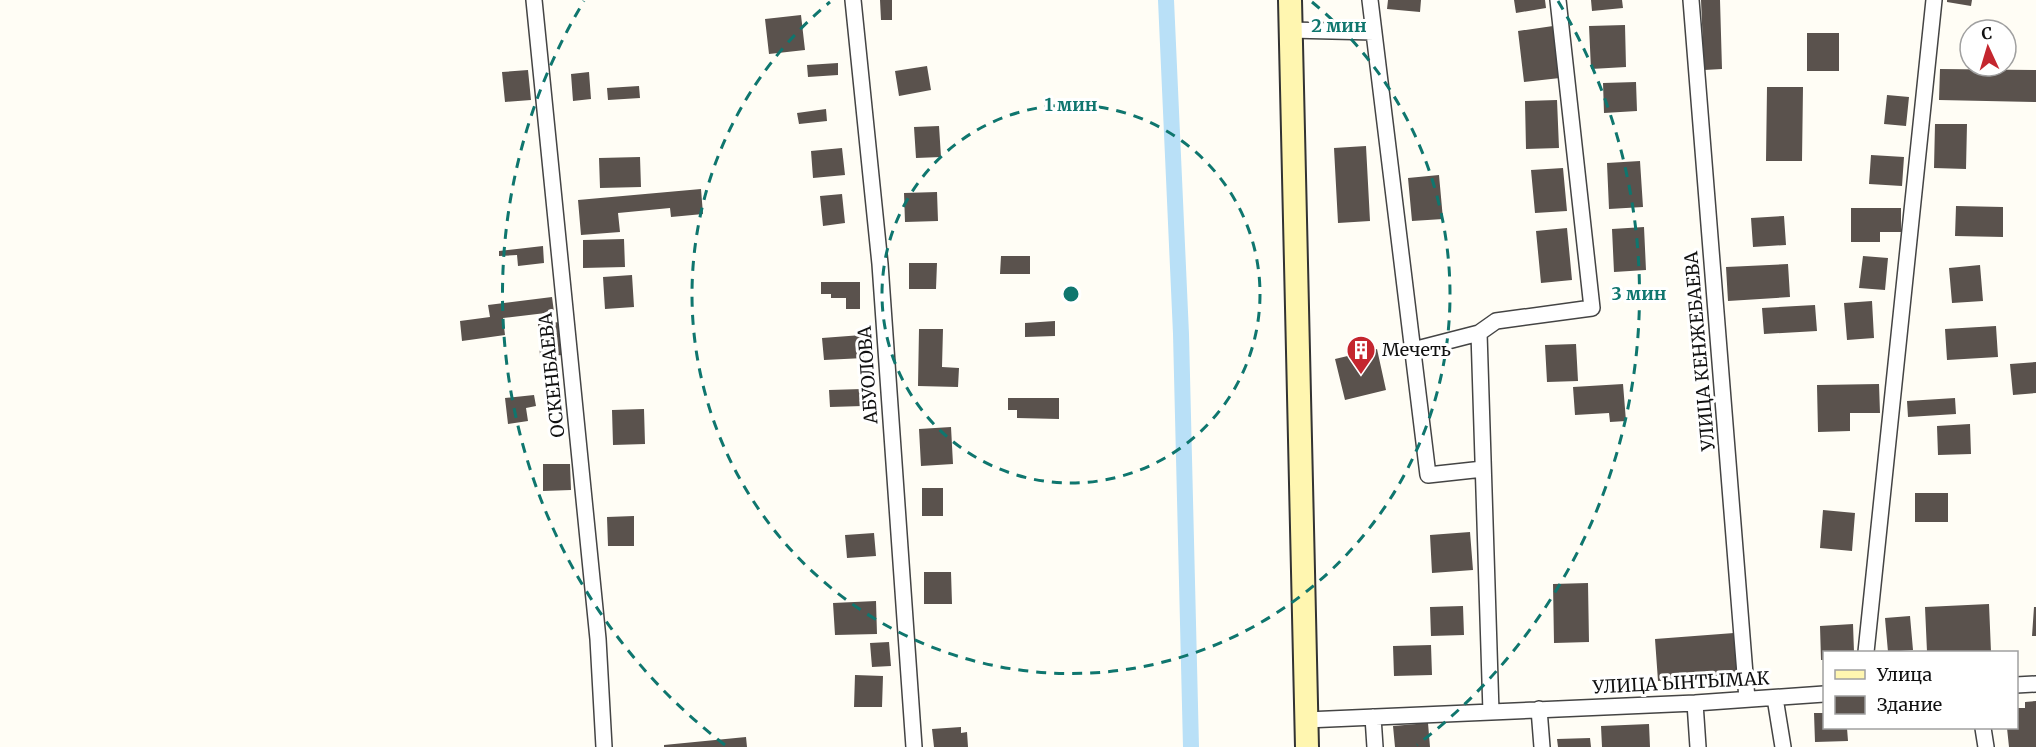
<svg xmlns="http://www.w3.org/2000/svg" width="2036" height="747" font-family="Merriweather,serif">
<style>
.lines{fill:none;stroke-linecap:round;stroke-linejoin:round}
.canal{stroke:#b9e0f7;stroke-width:16}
.building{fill:#5a524d}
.minor-casing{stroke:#444;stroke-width:18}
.secondary-casing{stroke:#333;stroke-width:26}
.minor{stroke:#fff;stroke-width:15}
.secondary{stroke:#fff6b0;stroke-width:22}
.ring{fill:none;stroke:#0f766e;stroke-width:3;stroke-dasharray:10 8}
.labels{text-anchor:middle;stroke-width:6;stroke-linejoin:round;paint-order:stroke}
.poi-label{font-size:18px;fill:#111;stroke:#fff;text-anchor:start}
.street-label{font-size:18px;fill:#111;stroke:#fff}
.centre{fill:#0f766e;stroke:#fff;stroke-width:3}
.ring-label{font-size:18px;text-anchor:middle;font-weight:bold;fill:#0f766e;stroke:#fff;stroke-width:6;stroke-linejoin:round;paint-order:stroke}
</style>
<rect width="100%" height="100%" fill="#fffdf5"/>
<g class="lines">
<path class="canal" d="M1166,0L1181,334L1191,747"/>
</g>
<path class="building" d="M880,0H892V20H881Z
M1388,0H1421L1420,12L1387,9Z
M1514,0H1545L1546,8L1516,13Z
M1591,0H1622L1623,8L1592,11Z
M1701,0H1720L1722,69L1704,70Z
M1947,0H1972L1971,6L1947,2Z
M801,15L805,50L769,54L765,19Z
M1625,25L1626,67L1591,69L1589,26Z
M1553,26L1560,78L1524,82L1518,31Z
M1807,33H1839V71H1807Z
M838,63V75L808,77L807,65Z
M927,66L931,90L899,96L895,71Z
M1940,69L2036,70V102L1939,100Z
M528,70L531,100L505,102L502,72Z
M589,72L591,99L573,101L571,74Z
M1636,82L1637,111L1604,113L1603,83Z
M639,86L640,98L608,100L607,88Z
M1767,87H1803L1802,161H1766Z
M1887,95L1909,97L1906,126L1884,124Z
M1557,100L1559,148L1526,149L1525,101Z
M826,109L827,121L799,124L797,113Z
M1935,124H1967L1966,169L1934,168Z
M939,126L941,157L916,158L914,127Z
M1366,146L1370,221L1338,223L1334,148Z
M842,148L845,175L813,178L811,151Z
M1871,155L1904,157L1902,186L1869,184Z
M640,157L641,187L600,188L599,158Z
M1640,161L1643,207L1609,209L1607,163Z
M1563,168L1567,211L1535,213L1531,170Z
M1439,175L1443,219L1412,221L1408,178Z
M701,189L703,214L671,217L670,208L618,213L620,232L581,235L578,200Z
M937,192L938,221L905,222L904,193Z
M842,194L845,223L823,226L820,196Z
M1956,206L2003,207V237L1955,236Z
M1851,208H1901V232H1880V242H1851Z
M1784,216L1786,245L1753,247L1751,218Z
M1644,227L1646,270L1614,272L1612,229Z
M1567,228L1572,280L1541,283L1536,231Z
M624,239L625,267L583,268V240Z
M543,246L544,263L518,266L517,255L499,256V251Z
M1001,256H1030V274H1000Z
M1863,256L1888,258L1885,290L1859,288Z
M909,263H937L936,289H909Z
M1788,264L1790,297L1728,301L1726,267Z
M1980,265L1983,301L1952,303L1949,268Z
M632,275L634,307L605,309L603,277Z
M821,282H860V309H846V298H831V294H821Z
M552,297L554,312L503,318L505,335L462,341L460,321L490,317L488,305Z
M1872,301L1874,338L1847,340L1844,303Z
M1815,305L1817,331L1764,334L1762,308Z
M1055,321V336L1025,337V323Z
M560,322L562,355L540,357L538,324Z
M1996,326L1998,357L1947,360L1945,329Z
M919,329H943L942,367L959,368L958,387L918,386Z
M862,335L864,358L824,360L822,338Z
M1576,344L1578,381L1547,382L1545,345Z
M1377,349L1386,390L1345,400L1335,359Z
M2036,362V393L2013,395L2010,364Z
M1623,384L1626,421L1610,422L1609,413L1575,415L1573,387Z
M1879,384L1880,413H1850V431L1818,432L1817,385Z
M862,389L863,406L830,407L829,390Z
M534,395L536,406L526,408L528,421L508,424L505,398Z
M1008,398H1059V419L1017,418V410H1008Z
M1955,398L1956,414L1908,417L1907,401Z
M644,409L645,444L613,445L612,410Z
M1970,424L1971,454L1938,455L1937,426Z
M951,427L953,464L921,466L919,429Z
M543,464H570L571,490L543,491Z
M922,488H943V516H922Z
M1915,493H1948V522H1915Z
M1823,510L1855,513L1852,551L1820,548Z
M634,516V546H608L607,517Z
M1470,532L1473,570L1432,573L1430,535Z
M874,533L876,556L847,558L845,535Z
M924,572H951L952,604H924Z
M1588,583L1589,642L1554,643L1553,584Z
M876,601L877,634L835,635L833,603Z
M1989,604L1991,652H1927L1925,607Z
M1463,606L1464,635L1431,636L1430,607Z
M2034,607H2036V636H2032Z
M1910,616L1913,650L1888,652L1885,618Z
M1853,624L1854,652H1824V660H1821L1820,626Z
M1734,633L1737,675L1658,681L1655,639Z
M889,642L891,666L872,667L870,643Z
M1431,645L1432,675L1394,676L1393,646Z
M855,675L883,676L882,707H854Z
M2036,701V747H2009L2007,728H2016V708H2025V702Z
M1814,713H1824V728H1847L1848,741L1815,742Z
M1428,723L1430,747H1395L1393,726Z
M1649,724L1650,747H1602L1601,726Z
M961,727V733L967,732L968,747H934L932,729Z
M746,737L747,747H664V745Z
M1590,738L1591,747H1558L1557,739Z"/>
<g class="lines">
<g class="minor-casing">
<path id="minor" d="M534,0L598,639L604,747
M853,0L880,264L914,747
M1370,0L1428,475L1483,469
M1691,0L1747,699
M1290,30L1374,32
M1479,333L1491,712
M1413,350L1479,333L1496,321L1592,308L1558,0
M1866,652L1934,0
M2016,685L2036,684
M1775,698L1783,747
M1695,703L1698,747
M1539,709L1542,747
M1373,717L1375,747
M1306,720L1695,703L1824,694
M1983,728L1986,747"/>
</g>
<g class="secondary-casing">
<path id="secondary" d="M1290,0L1307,747"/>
</g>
<use href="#minor" class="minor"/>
<use href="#secondary" class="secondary"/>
</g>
<g class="ring">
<circle cx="1071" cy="294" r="189"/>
<path d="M1312 2A379 379 0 1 1 830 2"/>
<path d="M725 745A568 568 0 0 1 584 1M1558 1A568 568 0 0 1 1417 745"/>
</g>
<defs>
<g id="building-pin" transform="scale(1.5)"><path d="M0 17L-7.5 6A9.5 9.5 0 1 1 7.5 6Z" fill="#c4262e" stroke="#fff"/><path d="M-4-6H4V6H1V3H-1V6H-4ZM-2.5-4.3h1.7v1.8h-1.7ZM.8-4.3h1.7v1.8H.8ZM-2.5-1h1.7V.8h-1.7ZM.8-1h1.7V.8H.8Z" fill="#fff"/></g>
</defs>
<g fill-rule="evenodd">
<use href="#building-pin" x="1361" y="350"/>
</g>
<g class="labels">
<g class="poi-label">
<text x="1382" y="356">Мечеть</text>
</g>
<g class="street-label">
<text transform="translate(1700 351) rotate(-95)" y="6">УЛИЦА КЕНЖЕБАЕВА</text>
<text transform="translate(552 375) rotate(-96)" y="6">ОСКЕНБАЕВА</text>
<text transform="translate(868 375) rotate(-94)" y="6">АБУОЛОВА</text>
<text transform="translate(1681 683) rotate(-3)" y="6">УЛИЦА ЫНТЫМАК</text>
</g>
</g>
<circle cx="1071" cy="294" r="9" class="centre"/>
<g class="ring-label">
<text x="1339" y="32">2 мин</text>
<text x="1071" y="111">1 мин</text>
<text x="1639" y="300">3 мин</text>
</g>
<rect x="1823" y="651" width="195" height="78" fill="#ffffff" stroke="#a0a0a0" stroke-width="1.5"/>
<rect x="1835" y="670" width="30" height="9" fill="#fff6b0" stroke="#a0a0a0" stroke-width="1.5"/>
<text x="1877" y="681" font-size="18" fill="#111111">Улица</text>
<rect x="1835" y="696" width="30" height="18" fill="#5a524d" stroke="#a0a0a0" stroke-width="1.5"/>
<text x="1877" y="711" font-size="18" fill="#111111">Здание</text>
<g transform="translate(1988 48) rotate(356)"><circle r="28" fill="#ffffff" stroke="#a0a0a0" stroke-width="1.5"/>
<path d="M0-4.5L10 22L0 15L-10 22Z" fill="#c4262e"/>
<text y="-9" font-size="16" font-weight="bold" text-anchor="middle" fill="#111111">С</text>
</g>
</svg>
